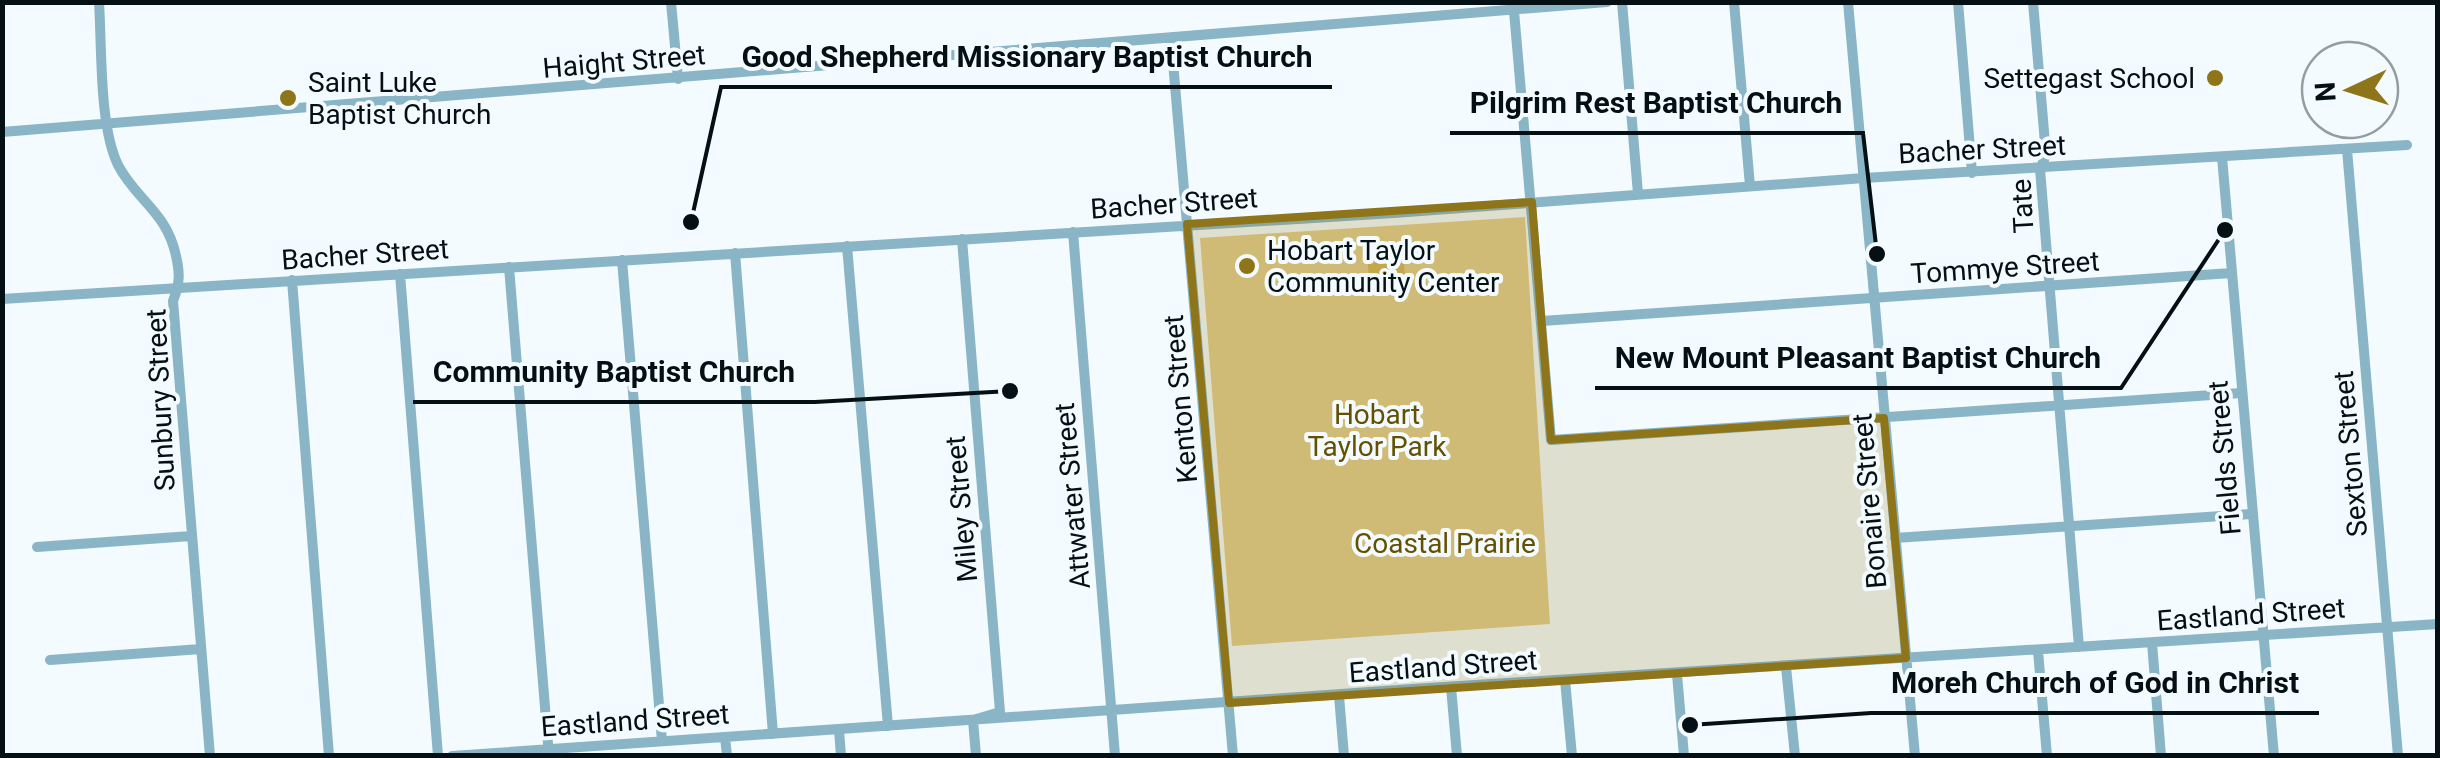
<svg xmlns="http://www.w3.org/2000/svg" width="2440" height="758" font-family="Roboto,sans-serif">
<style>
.green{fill:#e1cd8e}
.water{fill:#d1b456}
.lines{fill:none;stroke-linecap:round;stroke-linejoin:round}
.minor{stroke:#89b5c7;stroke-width:10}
.marked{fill:#8e7519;fill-opacity:0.2;stroke:#8e7519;stroke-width:8;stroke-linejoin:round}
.poi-dot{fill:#8e7519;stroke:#f4fbfe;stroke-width:4}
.labels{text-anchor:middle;stroke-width:8;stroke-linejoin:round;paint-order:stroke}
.street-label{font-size:28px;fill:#051014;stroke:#f4fbfe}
.poi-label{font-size:28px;fill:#051014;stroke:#f4fbfe;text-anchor:start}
.park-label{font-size:28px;fill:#645003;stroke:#f4fbfe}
.leader{fill:none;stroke:#051014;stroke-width:4}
.callout-dot{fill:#051014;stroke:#f4fbfe;stroke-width:4}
.callout-label{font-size:30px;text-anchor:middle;font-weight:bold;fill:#051014;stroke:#f4fbfe;stroke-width:8;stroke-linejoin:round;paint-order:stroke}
</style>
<rect width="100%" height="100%" fill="#f4fbfe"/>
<path class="green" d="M1525,217L1550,624L1232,646L1200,238Z"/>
<path class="water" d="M1403,247L1405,280L1369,282L1368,263L1390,261V248Z"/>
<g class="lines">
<path class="minor" d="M99,2C102,48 99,126 118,165C136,200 167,212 176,256C180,273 180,284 173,301L210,756
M671,2L678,79
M1622,2L1638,194
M1734,2L1750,186
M1848,2L1915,756
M1958,2L1972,173
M2033,2L2046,155L2040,169L2079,647
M1514,11L1551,440L2241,393
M1171,39L1233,756
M2,132L1607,2
M2347,149L2398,756
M2222,157L2274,756
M1073,232L1115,756
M962,239L1000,712L973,720L976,756
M847,246L888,726
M735,253L773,734
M622,260L662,741
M509,267L549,756
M400,274L438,756
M292,280L329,756
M2,299L1394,213L1864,178L2407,145
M1542,321L2231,273
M1895,538L2251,514
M37,547L191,536
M2152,643L2161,756
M2038,651L2047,756
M50,660L201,649
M1786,667L1795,756
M1677,674L1684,756
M1565,680L1572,756
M1451,687L1457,756
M1339,696L1344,756
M839,730L841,756
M725,737L727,756
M452,756L1412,689L2438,624"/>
</g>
<path class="marked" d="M1532,202L1551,440L1884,418L1906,658L1229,703L1187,224Z"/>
<g class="poi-dot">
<circle cx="2215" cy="78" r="10"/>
<circle cx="288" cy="98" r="10"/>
<circle cx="1247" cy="266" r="10"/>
</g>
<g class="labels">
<g class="street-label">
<text transform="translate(624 61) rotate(-5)" y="10">Haight Street</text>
<text transform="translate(1982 149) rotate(-3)" y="10">Bacher Street</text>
<text transform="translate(1174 203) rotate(-4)" y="10">Bacher Street</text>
<text transform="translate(2022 206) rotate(-93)" y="10">Tate</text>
<text transform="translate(365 254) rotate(-4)" y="10">Bacher Street</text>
<text transform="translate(2005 267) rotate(-4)" y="10">Tommye Street</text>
<text transform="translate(1180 399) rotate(-95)" y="10">Kenton Street</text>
<text transform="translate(160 400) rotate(-93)" y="10">Sunbury Street</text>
<text transform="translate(2350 454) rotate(-95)" y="10">Sexton Street</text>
<text transform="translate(2224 458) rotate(-95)" y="10">Fields Street</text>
<text transform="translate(1072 496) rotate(-95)" y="10">Attwater Street</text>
<text transform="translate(1869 501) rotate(-95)" y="10">Bonaire Street</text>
<text transform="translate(961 509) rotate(-95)" y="10">Miley Street</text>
<text transform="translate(2251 614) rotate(-4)" y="10">Eastland Street</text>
<text transform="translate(1443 666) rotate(-4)" y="10">Eastland Street</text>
<text transform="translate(635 720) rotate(-4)" y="10">Eastland Street</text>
</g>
<g class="poi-label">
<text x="2195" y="88" text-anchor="end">Settegast School</text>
<text x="308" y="92">Saint Luke<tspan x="308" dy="32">Baptist Church</tspan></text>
<text x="1267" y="260">Hobart Taylor<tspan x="1267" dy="32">Community Center</tspan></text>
</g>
<g class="park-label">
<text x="1377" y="424">Hobart<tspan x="1377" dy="32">Taylor Park</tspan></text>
<text x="1445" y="553">Coastal Prairie</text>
</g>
</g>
<path class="leader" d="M691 222L721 87H1332M1877 254L1863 133H1450M2225 230L2121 388H1595M1010 391L815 402H413M1690 725L1871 713H2319"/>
<g class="callout-dot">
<circle cx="691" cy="222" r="10"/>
<circle cx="1877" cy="254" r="10"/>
<circle cx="2225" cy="230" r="10"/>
<circle cx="1010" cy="391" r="10"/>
<circle cx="1690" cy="725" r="10"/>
</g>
<g class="callout-label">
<text x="1027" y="67">Good Shepherd Missionary Baptist Church</text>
<text x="1656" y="113">Pilgrim Rest Baptist Church</text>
<text x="1858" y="368">New Mount Pleasant Baptist Church</text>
<text x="614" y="382">Community Baptist Church</text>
<text x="2095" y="693">Moreh Church of God in Christ</text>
</g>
<rect width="2440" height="758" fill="none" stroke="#051014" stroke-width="10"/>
<g transform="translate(2350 90) rotate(266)"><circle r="48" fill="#f4fbfe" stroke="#949da0" stroke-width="2.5"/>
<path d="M0-8L18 38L0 25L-18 38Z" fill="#8e7519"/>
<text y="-15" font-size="28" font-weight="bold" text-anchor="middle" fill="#051014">N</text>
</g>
</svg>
